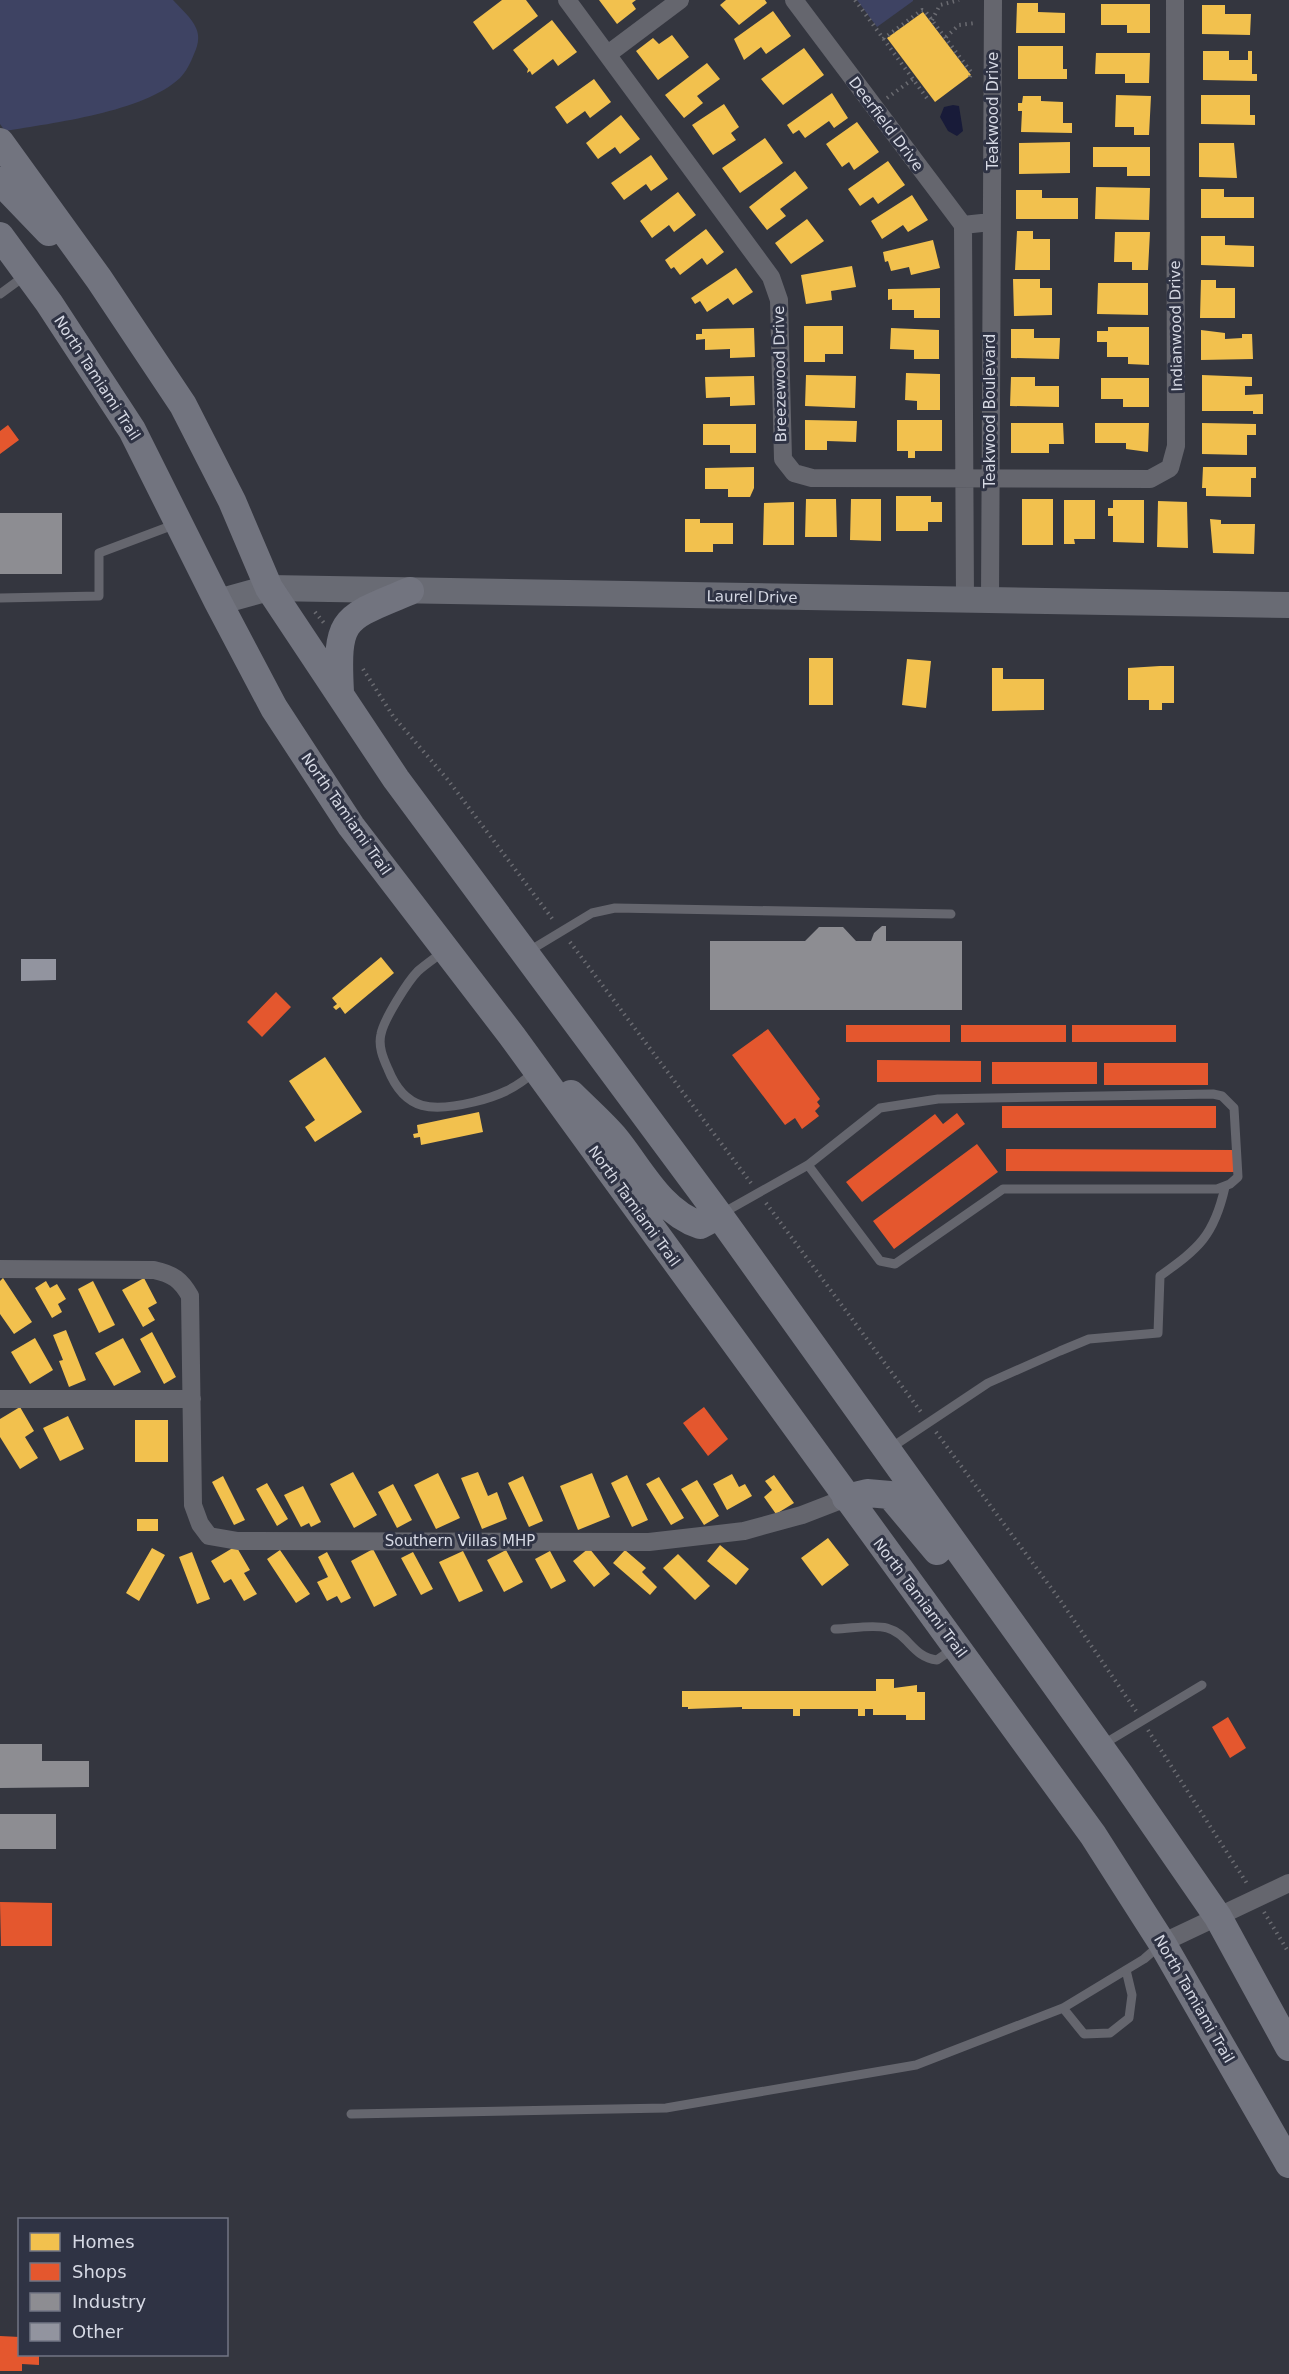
<svg xmlns="http://www.w3.org/2000/svg" width="1289" height="2374" font-family="'DejaVu Sans',sans-serif">
<style>
.green{fill:#3e4363}
.water{fill:#181b39}
.homes{fill:#f2c14e}
.shops{fill:#e4572e}
.industry{fill:#8d8d92}
.building{fill:#92949f}
.lines{fill:none;stroke-linecap:round;stroke-linejoin:round}
.path{stroke:#6a6b71;stroke-width:4;stroke-dasharray:1.5 4.5;stroke-linecap:butt}
.lane{stroke:#65666e;stroke-width:9}
.street{stroke:#65666e;stroke-width:18}
.secondary{stroke:#696b74;stroke-width:26}
.primary{stroke:#72747f;stroke-width:28}
.labels{text-anchor:middle;stroke-width:6;stroke-linejoin:round;paint-order:stroke}
.street-label{font-size:15px;fill:#d6d9e4;stroke:#2f3344}
</style>
<rect width="100%" height="100%" fill="#34363f"/>
<path class="green" d="M0,0H173C180,8 192,18 196,28C200,37 198,45 194,54C191,62 186,72 180,78C144,112 53,123 5,131L0,124Z
M857,0H913V1L877,27Z"/>
<path class="water" d="M953,105L959,106L963,131L957,136L948,131L940,117L944,107Z"/>
<path class="homes" d="M502,0H526L538,16L493,50L473,22Z
M599,0H636L632,3L636,9L617,24Z
M726,0H765L767,3L739,25L720,5Z
M1017,3H1038V12L1065,13V33H1016Z
M1101,4H1150V33H1127V25H1101Z
M1202,5H1225V14H1251L1250,35L1202,34Z
M773,11L791,36L766,54L761,47L744,60L734,39Z
M923,12L971,75L935,102L887,38Z
M552,20L577,52L558,66L553,59L532,75L530,71L527,73L528,69L513,50Z
M672,35L689,57L658,80L636,51L653,38L659,44Z
M1018,46H1063V69H1067V79H1018Z
M804,48L824,75L783,105L761,79Z
M1203,51H1229V60H1248V51H1252V74H1257V81L1203,80Z
M1096,53H1150L1149,83H1125V74H1095Z
M707,63L720,79L697,96L703,103L684,118L665,95Z
M594,79L611,102L590,118L585,111L567,124L555,107Z
M832,93L848,118L834,128L829,121L805,138L799,130L793,134L787,125Z
M1116,95L1151,96L1149,135H1134V127H1115Z
M1201,95H1250V115H1255V125L1201,124Z
M1023,96H1041V101L1063,102V123H1072V133L1021,132L1022,111H1018V103H1022Z
M724,104L739,127L731,133L736,140L713,155L692,125Z
M621,115L640,139L620,154L615,147L598,159L586,143Z
M857,122L879,152L854,170L849,162L842,167L826,144Z
M765,138L783,163L740,193L722,168Z
M1070,142V173L1019,174V143Z
M1199,143H1234L1237,178L1199,177Z
M1093,147H1150V176H1127V167H1093Z
M651,155L668,179L651,191L646,184L624,200L611,183Z
M888,161L905,185L878,204L873,197L860,206L848,189Z
M795,171L808,188L780,209L786,216L767,230L749,207Z
M1096,187L1150,188L1149,220L1095,219Z
M1201,189H1224V197H1254V218H1201Z
M1016,190H1042V198H1078V219H1016Z
M678,192L696,215L674,232L669,225L652,238L640,221Z
M912,195L928,220L908,232L903,225L882,239L871,221Z
M807,219L824,241L791,264L775,243Z
M706,229L724,252L707,265L702,258L680,275L674,267L671,269L665,260Z
M1017,231H1033V239H1050V270H1015Z
M1115,232H1150L1148,270H1132V262H1114Z
M1201,236H1225V245L1254,246V267L1201,265Z
M933,240L940,268L911,275L909,267L891,271L888,261L885,262L883,252Z
M852,266L856,287L831,291L832,300L806,304L801,275Z
M736,268L753,292L733,305L728,298L707,312L700,301L695,304L691,298Z
M1013,279H1040V288H1052V315L1014,316Z
M1201,280H1216V288H1235V318H1200Z
M1098,283H1148V315L1097,314Z
M940,288V318H914V310H892V299L888,300V289Z
M804,326H843V354H825V362H804Z
M1108,327H1149V365L1128,364V357H1107V342H1097V331H1108Z
M754,328L755,357L730,358V349L705,350V339L696,340V334H702V329Z
M891,328L939,330V359H914V350L890,349Z
M1011,329H1034V338H1060L1059,359L1011,358Z
M1201,330L1225,333V339L1242,338V334H1252L1253,359L1201,360Z
M906,373L940,374V410H917V401L905,400Z
M806,375L856,376L855,408L805,406Z
M1202,375L1252,377V386H1245V395L1263,394V414H1253V411H1202Z
M754,376L755,405L730,406V397L706,398L705,377Z
M1011,377H1035V386H1059V407L1010,406Z
M1101,378H1149V407H1123V399H1101Z
M805,420L857,421L856,442L827,441V450H805Z
M897,420H942V451H915V458H908V451H897Z
M1011,423H1063L1064,444H1049V453H1011Z
M1095,423H1149L1148,452L1126,449V443H1095Z
M1202,423L1256,424V435H1247V455L1202,454Z
M703,424H756V453H730V445H703Z
M754,467V488L750,497H728V489H705V468Z
M1203,467H1256V478H1251V497L1206,496V488H1202Z
M896,496H931V502H942V522H928V531H896Z
M806,499H836L837,537H805Z
M851,499H881V541L850,540Z
M1022,499H1053V545H1022Z
M1064,500H1095V539H1074L1075,544H1064Z
M1113,500H1144V543L1113,542V516H1108V508H1113Z
M1158,501L1187,502L1188,548L1157,547Z
M794,502V545H763L764,503Z
M685,519H700V523H733V544H713V552H685Z
M1210,519L1221,520V524H1255L1254,554L1213,553Z
M809,658H833V705H809Z
M907,659L931,661L926,708L902,705Z
M1160,666H1174V703H1162V710H1149V700H1128V668Z
M992,668H1003V679H1044V710L992,711Z
M381,957L394,973L345,1014L340,1007L336,1010L333,1007L337,1004L332,998Z
M325,1057L362,1112L315,1142L305,1127L315,1120L289,1081Z
M479,1112L483,1132L421,1145L420,1137L414,1138L413,1134L418,1133L417,1125Z
M3,1278L32,1322L14,1334L0,1314V1281Z
M144,1278L157,1303L148,1308L155,1320L143,1327L122,1290Z
M46,1281L50,1288L57,1284L66,1299L58,1304L62,1312L52,1318L35,1288Z
M93,1281L115,1325L99,1333L78,1289Z
M66,1330L86,1380L69,1387L59,1361L63,1360L53,1335Z
M152,1332L176,1377L164,1384L140,1339Z
M35,1338L53,1370L30,1384L11,1352Z
M123,1338L141,1372L114,1386L95,1353Z
M20,1407L34,1431L25,1437L38,1458L20,1469L0,1437V1419Z
M68,1416L84,1449L60,1461L43,1428Z
M135,1420H168V1462H135Z
M353,1472L377,1515L354,1528L330,1484Z
M478,1472L488,1496L497,1492L507,1519L482,1529L461,1478Z
M438,1473L460,1518L436,1529L414,1485Z
M592,1473L610,1517L578,1530L560,1486Z
M732,1474L739,1487L745,1484L752,1496L727,1510L713,1484Z
M627,1475L648,1520L632,1527L611,1483Z
M774,1475L794,1503L776,1514L764,1497L772,1490L765,1481Z
M223,1476L245,1520L234,1525L212,1482Z
M523,1476L543,1521L529,1527L508,1483Z
M659,1477L684,1518L671,1525L646,1484Z
M697,1480L719,1516L704,1525L681,1489Z
M267,1483L288,1519L277,1526L256,1489Z
M393,1484L412,1520L397,1528L378,1492Z
M303,1486L321,1522L311,1527L309,1523L301,1527L284,1495Z
M137,1519H158V1531H137Z
M828,1538L849,1565L822,1586L801,1558Z
M720,1545L749,1569L736,1585L707,1561Z
M236,1546L250,1570L244,1573L257,1594L244,1601L231,1579L224,1583L211,1561Z
M152,1548L165,1555L139,1601L126,1593Z
M589,1548L610,1574L594,1587L573,1561Z
M373,1549L397,1595L374,1607L351,1561Z
M280,1550L310,1594L296,1603L267,1559Z
M506,1550L523,1582L504,1592L487,1560Z
M625,1550L646,1568L642,1572L657,1587L650,1595L613,1563Z
M463,1551L483,1591L459,1602L439,1562Z
M550,1551L566,1581L551,1589L535,1559Z
M192,1552L210,1599L197,1604L179,1557Z
M327,1552L351,1598L341,1603L337,1596L327,1601L317,1582L328,1577L318,1557Z
M413,1552L433,1589L421,1595L401,1558Z
M678,1554L710,1586L695,1600L663,1568Z
M876,1679H894V1688L917,1685V1692H925V1720H906V1715H873V1709H865V1716H858V1709H800V1716H793V1709H742V1707L688,1709V1707H682V1691H876Z"/>
<path class="shops" d="M8,425L19,440L0,454V431Z
M276,992L291,1007L262,1037L247,1022Z
M846,1025H950V1042H846Z
M961,1025H1066V1042H961Z
M1072,1025H1176V1042H1072Z
M768,1029L820,1099L817,1102L820,1106L815,1111L819,1116L802,1129L795,1118L785,1125L732,1055Z
M877,1060L981,1061V1082H877Z
M992,1062H1097V1084H992Z
M1104,1063H1208V1085H1104Z
M1002,1106H1216V1128H1002Z
M957,1113L965,1124L862,1202L846,1182L935,1114L943,1124Z
M977,1144L998,1172L894,1249L873,1221Z
M1006,1149L1234,1150V1172L1006,1171Z
M704,1407L728,1439L708,1456L683,1423Z
M1228,1717L1246,1748L1230,1758L1212,1727Z
M0,1902L52,1903V1946H1Z
M0,2336L20,2337V2354H39V2365L22,2364V2371H0Z"/>
<path class="industry" d="M0,513H62V574H0Z
M882,926H886V941H962V1010H710V941H805L819,927H843L856,941H871L874,933Z
M0,1744H42V1761H89V1787L0,1788Z
M0,1814H56V1849H0Z"/>
<path class="building" d="M21,959H56V980L21,981Z"/>
<g class="lines">
<path class="path" d="M855,0L929,101
M932,20L940,5L959,0
M946,37L959,25L976,23
M883,39L922,10L925,11L971,72L970,77
M887,98L913,79
M315,612L324,623
M363,669L393,716L448,780L554,921
M570,942L751,1183
M766,1203L921,1412
M936,1432L1060,1600L1136,1711
M1148,1730L1248,1885
M1264,1912L1289,1953"/>
<path class="lane" d="M0,294L26,275
M0,598L99,596V553L176,524
M444,951C435,958 426,964 418,971C408,981 384,1019 381,1034C378,1046 383,1058 388,1069C405,1112 433,1112 474,1102C498,1096 515,1089 534,1072
M529,951L592,913L615,908L951,914
M721,1214L808,1165L880,1108L938,1099L1213,1094L1222,1096L1234,1108L1238,1177L1230,1184L1217,1189H1003L895,1264L880,1261L808,1165
M889,1449L988,1383L1060,1351L1089,1339L1158,1333L1160,1276C1199,1248 1214,1236 1225,1187
M835,1629C850,1629 872,1624 887,1628C909,1634 912,1657 937,1660L954,1648
M1102,1745L1202,1685
M1063,2008L1084,2034L1110,2033L1129,2018L1132,1995L1126,1970
M351,2114L666,2108L916,2065L1063,2008L1144,1959L1160,1945"/>
<path class="street" d="M567,0L771,277L779,300L783,459L794,473L812,478L1150,479L1170,468L1176,446L1175,0
M794,0L963,225L991,222
M608,54L680,0
M963,225L965,600
M990,600L993,0
M0,1269L154,1270C173,1274 181,1280 190,1296L193,1505L200,1524L209,1536L238,1541L649,1542L744,1531L802,1515L846,1498
M0,1399H192
M1162,1943L1289,1883"/>
<path class="secondary" d="M218,602L269,588L1289,605"/>
<path class="primary" d="M0,142L99,279L183,405L232,501L269,588L396,779L719,1215L1120,1775L1218,1917L1289,2047
M0,181L49,232
M0,236L49,303L132,430L218,602L274,708L351,826L512,1036L1093,1835L1162,1943L1289,2164
M340,692C336,616 343,619 410,591
M571,1094C585,1108 601,1122 614,1137C639,1167 660,1212 700,1225L719,1215
M846,1498L867,1493L890,1495L937,1551"/>
</g>
<g class="labels">
<g class="street-label">
<text transform="translate(993 111) rotate(-90)" y="5">Teakwood Drive</text>
<text transform="translate(886 124) rotate(53)" y="5">Deerfield Drive</text>
<text transform="translate(1176 326) rotate(-91)" y="5">Indianwood Drive</text>
<text transform="translate(780 374) rotate(-91)" y="5">Breezewood Drive</text>
<text transform="translate(97 378) rotate(57)" y="5">North Tamiami Trail</text>
<text transform="translate(990 411) rotate(-90)" y="5">Teakwood Boulevard</text>
<text transform="translate(752 597) rotate(1)" y="5">Laurel Drive</text>
<text transform="translate(346 814) rotate(55)" y="5">North Tamiami Trail</text>
<text transform="translate(634 1206) rotate(54)" y="5">North Tamiami Trail</text>
<text x="460" y="1546">Southern Villas MHP</text>
<text transform="translate(920 1598) rotate(53)" y="5">North Tamiami Trail</text>
<text transform="translate(1194 1999) rotate(60)" y="5">North Tamiami Trail</text>
</g>
</g>
<rect x="18" y="2218" width="210" height="138" fill="#2f3344" stroke="#727584" stroke-width="1.5"/>
<rect x="30" y="2233" width="30" height="18" fill="#f2c14e" stroke="#727584" stroke-width="1.5"/>
<text x="72" y="2248" font-size="18" fill="#d6d9e4">Homes</text>
<rect x="30" y="2263" width="30" height="18" fill="#e4572e" stroke="#727584" stroke-width="1.5"/>
<text x="72" y="2278" font-size="18" fill="#d6d9e4">Shops</text>
<rect x="30" y="2293" width="30" height="18" fill="#8d8d92" stroke="#727584" stroke-width="1.5"/>
<text x="72" y="2308" font-size="18" fill="#d6d9e4">Industry</text>
<rect x="30" y="2323" width="30" height="18" fill="#92949f" stroke="#727584" stroke-width="1.5"/>
<text x="72" y="2338" font-size="18" fill="#d6d9e4">Other</text>
</svg>
